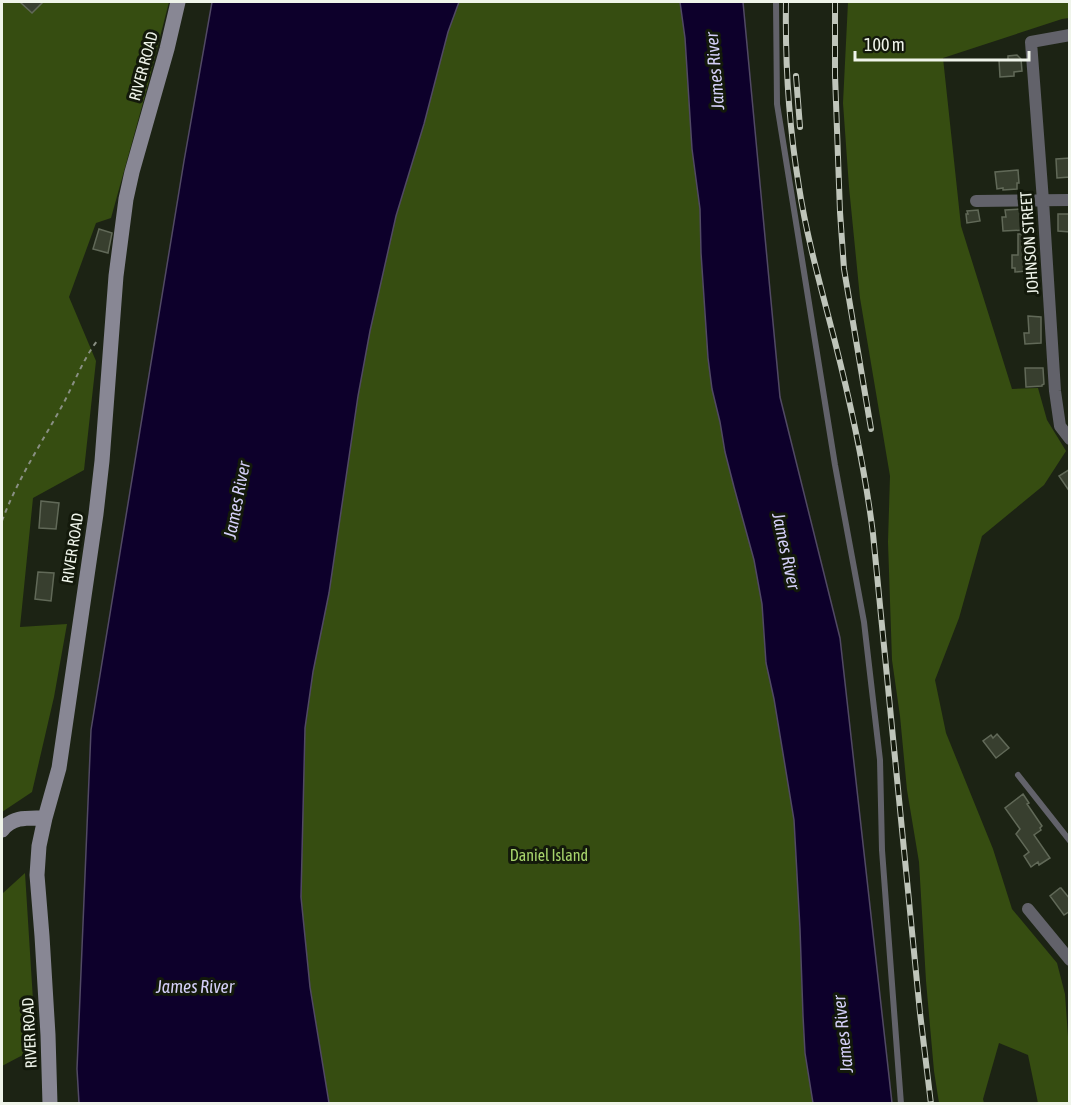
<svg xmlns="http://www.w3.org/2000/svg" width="1071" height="1105" font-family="'Asap Condensed',sans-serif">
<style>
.green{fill:#364d11}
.water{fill:#0d002b;stroke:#514964;stroke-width:1.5}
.building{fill:#383f2f;stroke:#616958;stroke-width:1.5}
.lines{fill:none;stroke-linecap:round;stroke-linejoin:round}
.path{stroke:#898f83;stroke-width:2;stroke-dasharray:4.5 4.5;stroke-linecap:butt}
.lane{stroke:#62626a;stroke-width:6}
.street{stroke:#62626a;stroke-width:12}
.secondary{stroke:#888794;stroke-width:15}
.rail-casing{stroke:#bfc5ba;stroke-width:6}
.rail{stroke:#13190b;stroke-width:4;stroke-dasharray:11;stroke-linecap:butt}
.labels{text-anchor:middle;stroke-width:6;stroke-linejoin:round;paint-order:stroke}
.street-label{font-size:16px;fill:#eff4ea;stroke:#13190b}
.park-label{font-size:16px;fill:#a7d46c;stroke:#13190b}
.water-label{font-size:18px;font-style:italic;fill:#d4cff8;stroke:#13190b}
</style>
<rect width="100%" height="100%" fill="#1c2314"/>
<path class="green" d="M2,2H169L146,92L111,218L96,223L69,297L96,361L84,470L33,498L20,627L67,624L54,697L32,792L2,812Z
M459,2H680L685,38L692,149L700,209L701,253L708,358L712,389L720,422L725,452L734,487L754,560L762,604L766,663L774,699L794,820L800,929L803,1016L805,1053L813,1103L329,1104L310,987L301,897L305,728L313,672L329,593L358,396L370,331L396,216L424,124L448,32Z
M848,2H1069V18L1062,19L943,58L961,226L1012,389L1038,388L1047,420L1066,451L1044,485L982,536L959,618L935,680L946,733L993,849L1012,909L1057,963L1065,994L1069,1051V1103H1038L1028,1055L999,1043L983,1099L984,1103H939L934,1071L926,981L919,862L907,790L900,716L892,660L888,542L890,476L860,298L849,187L843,103Z
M25,873L36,1048L2,1066V1103V897L3,893Z"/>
<path class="water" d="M212,2H459L448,32L424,124L396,216L370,331L358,396L329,593L313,672L305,728L301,897L310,987L329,1103H79L77,1069L91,730L184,161Z
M680,2H743L780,397L840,638L892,1103H813L805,1053L803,1016L800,929L794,820L774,699L766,663L762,604L754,560L734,487L725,452L720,422L712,389L708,358L701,253L700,209L692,149L685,38Z"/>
<path class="building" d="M20,2H43L32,13Z
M1017,55L1021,59L1022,71L1014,72V76L1000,77L999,60H1008V56Z
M1070,158V177L1057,178L1056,159Z
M1018,170L1019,183H1017V189L1003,190V188L997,189L995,172Z
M1021,209L1025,210L1026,230L1003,231L1002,217H1006L1005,210Z
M978,210L980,221L967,223L966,214H968L967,211Z
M1058,214H1070V232L1058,231Z
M99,229L112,233L108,253L93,249Z
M1018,234H1034V241H1036L1037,270L1015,272V268H1012V255H1018Z
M1028,316L1041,317V343L1025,344L1024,333H1029Z
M1025,368H1043L1044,384L1042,385V386L1026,387Z
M1070,469V492L1059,476Z
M41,501L59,503L56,529L39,528Z
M38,572L54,573L51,601L35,599Z
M997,734L1009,748L996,758L983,741L991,735L993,738Z
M1023,794L1029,803L1027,804L1042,826L1040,828L1041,830L1034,835L1050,858L1039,865L1038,862L1031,867L1024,856L1029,852L1016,834L1020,829L1005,808Z
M1060,888H1061L1070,899V911L1064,915L1050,896Z"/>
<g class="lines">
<path class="path" d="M2,521C17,480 41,444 62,406C74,384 82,361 97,341"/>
<path class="lane" d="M776,2L777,104L835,465L864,622L880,760L882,850L901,1104
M1018,775L1070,841"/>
<path class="street" d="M1070,35L1031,42L1043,201L1055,391L1060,426L1070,439
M976,201L1070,200
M1028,909L1070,960"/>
<path class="secondary" d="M2,830C13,816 28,818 45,818
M50,1104L48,1035L42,936L37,875L39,846L45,818L59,768L96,514L102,461L116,276L126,199L132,172L167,49L178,2"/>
<g class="rail-casing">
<path id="rail" d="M786,2C785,63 789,126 799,187C807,239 822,291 835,342C851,405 865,469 873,534L920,1013L931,1104
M835,2V75L840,212L844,269L871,429
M796,76L800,127"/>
</g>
<use href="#rail" class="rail"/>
</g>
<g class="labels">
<g class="street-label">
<text transform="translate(143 66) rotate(-75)" y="6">RIVER ROAD</text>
<text transform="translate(1029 243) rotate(-94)" y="6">JOHNSON STREET</text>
<text transform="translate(72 548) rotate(-81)" y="6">RIVER ROAD</text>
<text transform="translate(29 1033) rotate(-93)" y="6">RIVER ROAD</text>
</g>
<g class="park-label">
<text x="549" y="861">Daniel Island</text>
</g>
<g class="water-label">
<text transform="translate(715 71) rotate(-95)" y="6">James River</text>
<text transform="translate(237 500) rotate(-79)" y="6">James River</text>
<text transform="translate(786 551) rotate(78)" y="6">James River</text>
<text x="195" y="993">James River</text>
<text transform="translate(843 1034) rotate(-96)" y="6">James River</text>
</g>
</g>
<rect width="1071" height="1105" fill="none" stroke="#eff4ea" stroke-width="6"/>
<path d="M855 51v9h174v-9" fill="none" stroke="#eff4ea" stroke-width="3"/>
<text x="864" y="51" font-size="18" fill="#eff4ea" stroke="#13190b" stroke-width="4.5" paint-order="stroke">100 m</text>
</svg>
